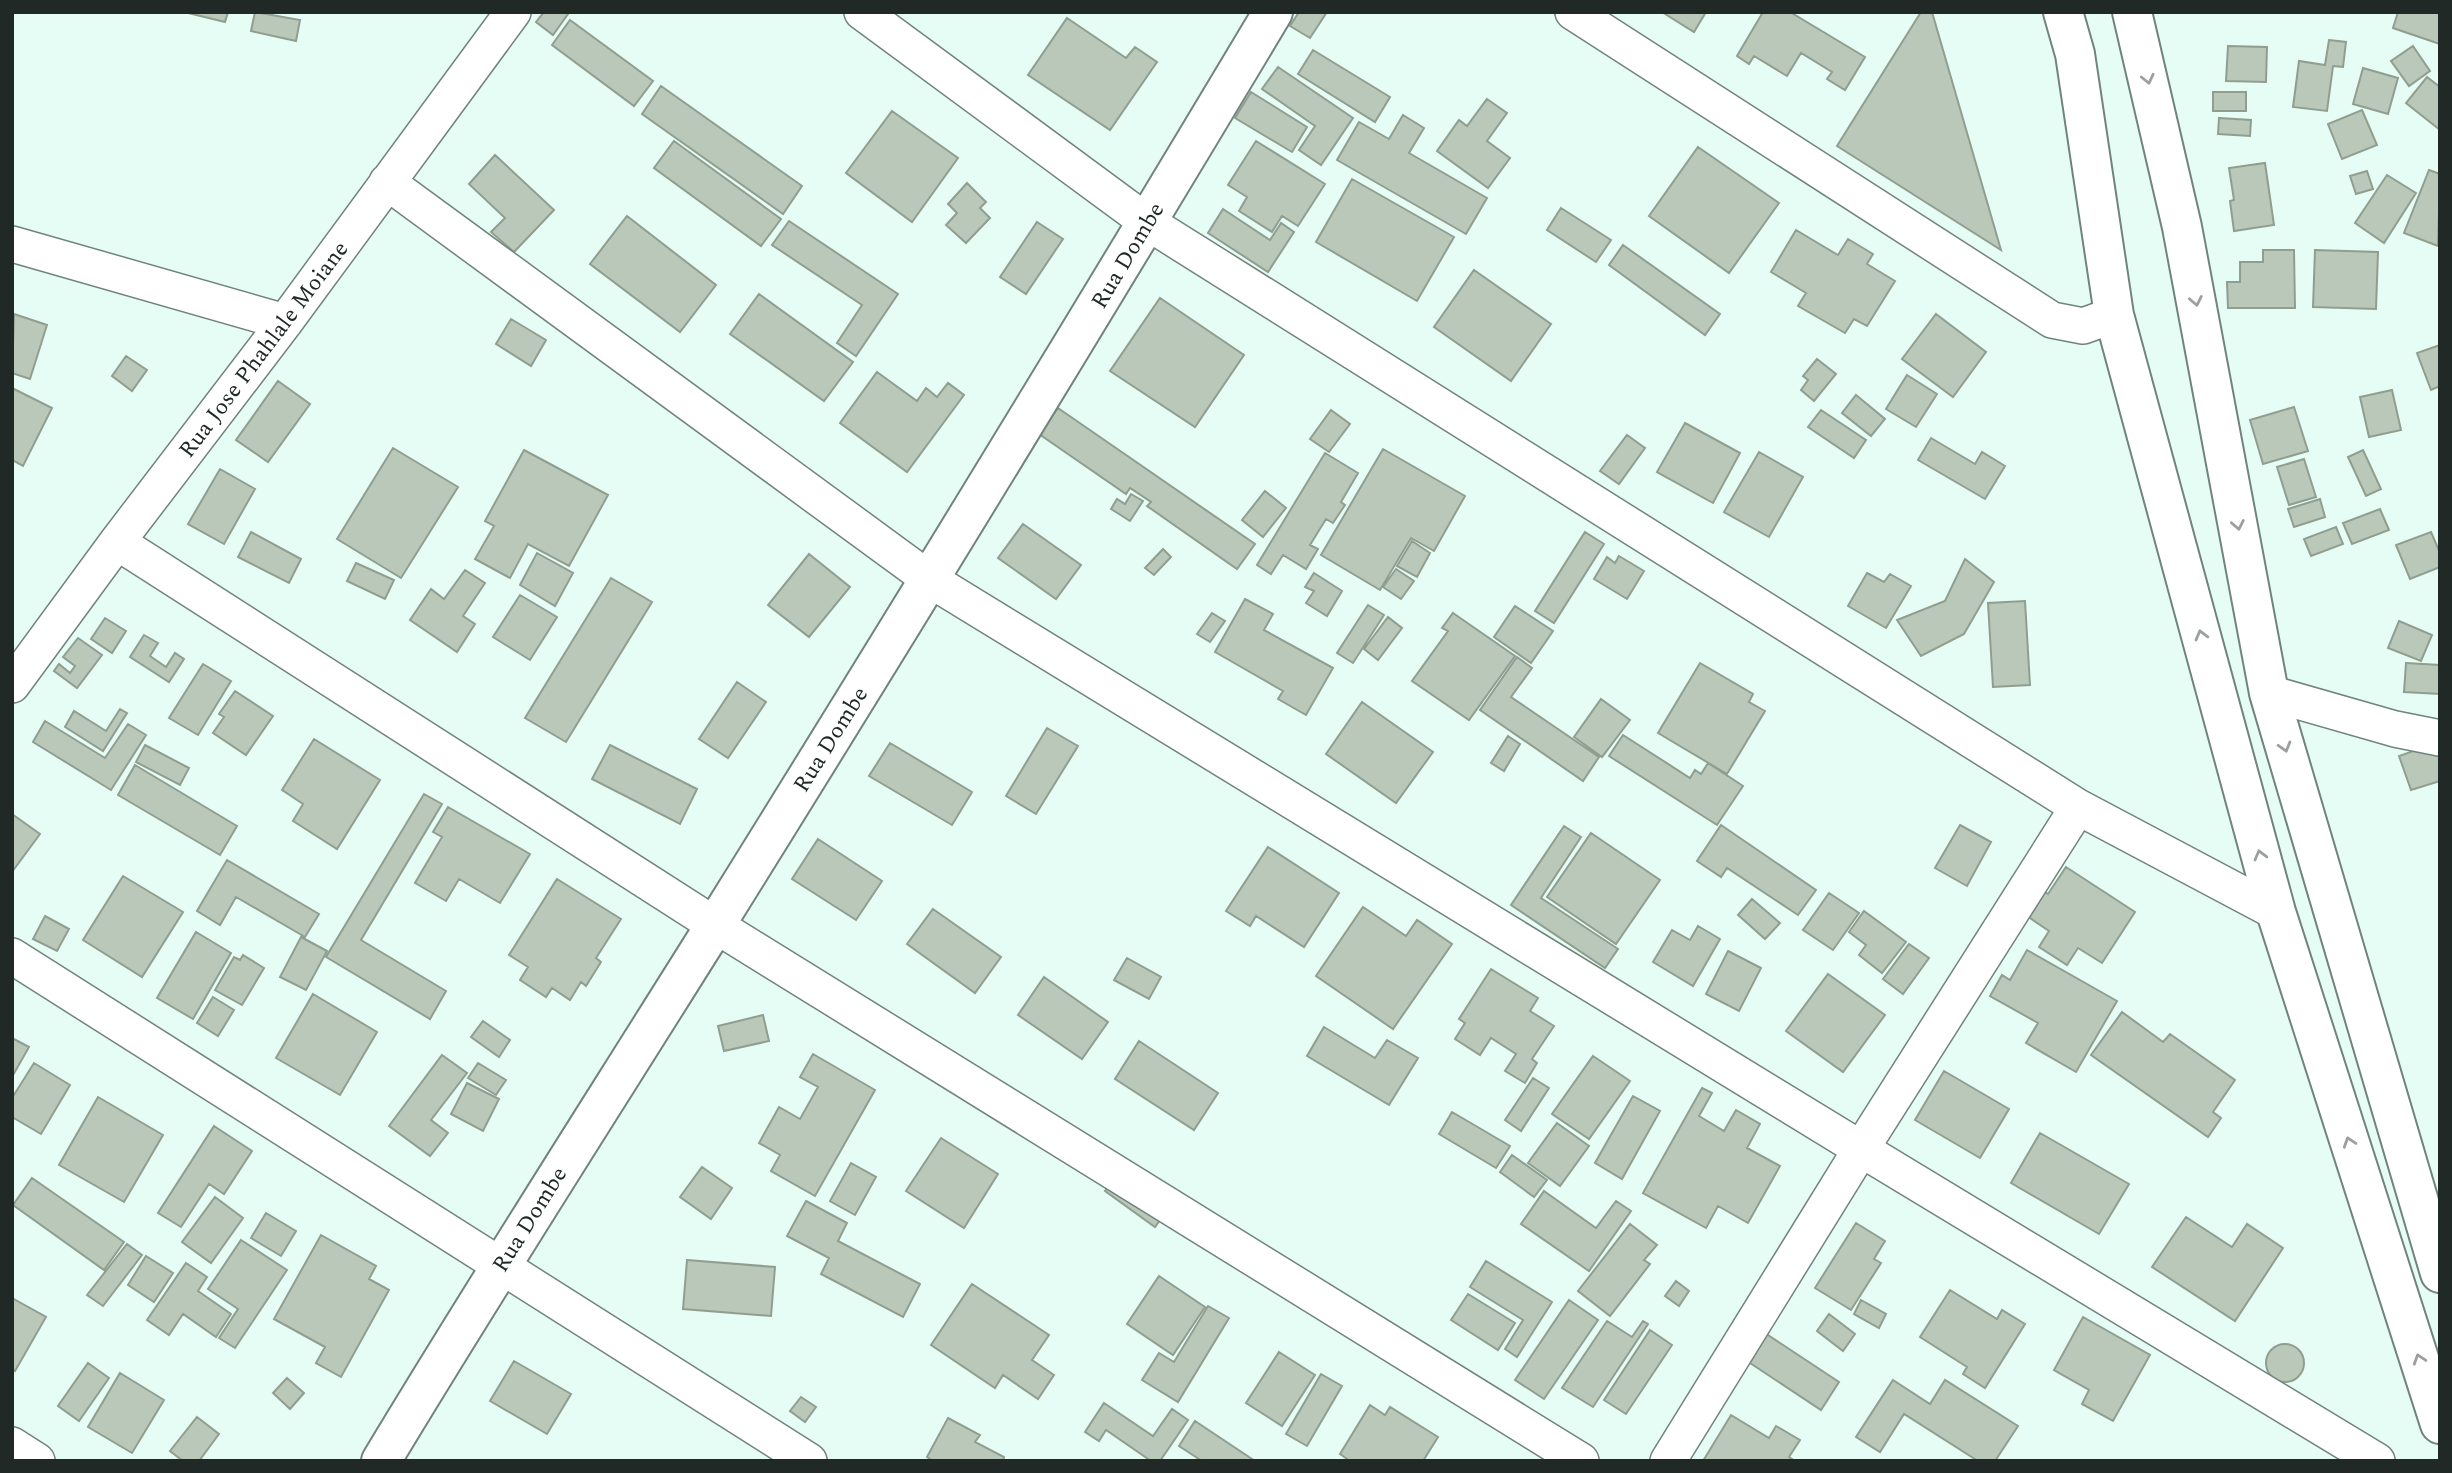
<svg xmlns="http://www.w3.org/2000/svg" width="2452" height="1473" font-family="Spectral,serif">
<style>
.building{fill:#bac8b9;stroke:#909e90;stroke-width:2}
.lines{fill:none;stroke-linecap:round;stroke-linejoin:round}
.street-casing{stroke:#70847d;stroke-width:38}
.secondary-casing{stroke:#70847d;stroke-width:42}
.highway-casing{stroke:#70847d;stroke-width:42}
.street{stroke:#fff;stroke-width:35}
.secondary{stroke:#fff;stroke-width:38}
.highway{stroke:#fff;stroke-width:38}
.oneway{stroke:#9b9f9d}
.labels{text-anchor:middle;stroke-width:5;stroke-linejoin:round;paint-order:stroke}
.street-label{font-size:23px;fill:#202926;stroke:#fff}
</style>
<rect width="100%" height="100%" fill="#e6fdf5"/>
<path class="building" d="M184,12H228L225,22Z
M255,12L300,20L296,41L251,31Z
M544,12H565L568,14L553,35L536,22Z
M1299,12H1327L1310,38L1290,26Z
M1662,12H1706L1694,32Z
M1763,12H1790L1865,57L1845,90L1827,79L1832,72L1801,53L1787,76L1754,56L1749,64L1737,56Z
M1921,12H1932L2001,250L1837,146Z
M2398,12H2440V44L2393,28Z
M1067,18L1126,58L1135,47L1157,62L1110,130L1028,75Z
M570,20L653,81L634,106L552,45Z
M2329,40L2346,42L2343,67L2333,66L2327,111L2293,107L2299,61L2325,65Z
M2228,46L2267,47L2266,82L2226,81Z
M2413,46L2430,71L2409,86L2391,61Z
M1313,50L1390,97L1375,122L1298,74Z
M1278,67L1353,118L1321,165L1299,150L1315,126L1262,89Z
M2363,68L2398,78L2388,114L2353,104Z
M2427,77L2440,87V130L2406,103Z
M661,86L802,186L783,214L642,114Z
M1251,92L1307,127L1292,152L1235,118Z
M2213,92H2246V111H2213Z
M1487,99L1507,113L1487,141L1510,158L1488,188L1437,151L1459,120L1467,126Z
M2362,110L2377,145L2342,159L2328,124Z
M892,111L958,158L912,222L846,173Z
M1403,115L1424,128L1409,153L1487,198L1466,234L1337,160L1359,122L1389,139Z
M2219,118L2251,120L2250,136L2218,134Z
M674,141L781,219L761,246L654,168Z
M1256,141L1325,184L1298,226L1282,216L1272,232L1239,211L1247,197L1228,185Z
M1698,147L1779,203L1729,273L1649,216Z
M495,155L554,210L514,252L491,232L505,218L469,184Z
M2265,163L2274,225L2234,231L2230,201L2234,200L2229,168Z
M2429,170L2440,174L2438,246L2404,233Z
M2367,171L2373,189L2356,194L2350,176Z
M2387,175L2416,193L2384,243L2355,223Z
M1352,179L1454,237L1417,301L1316,242Z
M967,183L986,202L980,208L990,218L966,243L946,225L957,213L948,204Z
M1561,208L1611,240L1596,262L1547,230Z
M1223,209L1270,240L1281,223L1294,232L1268,272L1208,233Z
M627,216L716,285L680,332L590,264Z
M789,221L898,294L856,356L837,343L862,305L772,245Z
M1037,222L1063,239L1026,294L1000,277Z
M1796,230L1838,255L1848,239L1873,254L1867,264L1895,281L1867,326L1854,319L1845,333L1798,306L1806,293L1771,272Z
M1623,245L1720,314L1705,335L1609,265Z
M2263,250H2294L2295,308H2228L2227,282H2240V262H2263Z
M2315,250L2378,252L2376,309L2313,307Z
M1474,270L1551,324L1511,381L1434,327Z
M759,294L853,362L824,401L730,334Z
M1160,298L1244,355L1195,427L1110,371Z
M14,314L47,325L30,379L12,373Z
M1936,314L1986,352L1953,397L1902,359Z
M511,319L546,340L531,366L496,344Z
M2440,345V386L2431,390L2417,353Z
M126,356L147,370L132,391L112,376Z
M1817,359L1836,374L1814,401L1801,390L1808,380L1803,376Z
M877,372L917,401L926,388L937,397L948,383L964,395L907,472L840,423Z
M1907,375L1937,394L1916,427L1886,409Z
M278,381L310,404L268,462L236,440Z
M12,388L52,408L23,466L12,460Z
M2392,390L2401,430L2369,437L2360,397Z
M1856,395L1885,419L1871,436L1842,413Z
M2294,407L2308,451L2263,464L2250,420Z
M1058,408L1255,544L1237,569L1147,506L1151,502L1130,488L1126,494L1039,434Z
M1331,410L1350,424L1329,452L1310,439Z
M1821,410L1866,440L1854,458L1808,427Z
M1685,423L1740,453L1713,503L1657,472Z
M1627,435L1645,448L1619,484L1600,471Z
M1931,438L1975,464L1982,452L2005,466L1985,499L1918,460Z
M393,448L458,487L401,578L337,539Z
M1383,449L1465,496L1434,551L1411,538L1380,590L1321,555Z
M524,450L608,495L569,566L528,544L510,578L475,559L494,526L485,521Z
M2363,450L2381,489L2366,496L2348,457Z
M1759,452L1803,477L1769,537L1724,512Z
M1325,453L1358,473L1341,502L1345,505L1333,523L1326,519L1310,545L1318,549L1306,569L1283,555L1271,574L1257,565Z
M2304,459L2316,497L2289,505L2277,467Z
M220,469L255,489L224,544L188,524Z
M1265,491L1286,508L1263,537L1242,520Z
M1131,494L1143,501L1130,521L1111,509L1117,499L1125,504Z
M2320,499L2325,517L2294,527L2288,509Z
M2380,509L2389,530L2352,544L2343,523Z
M1023,524L1081,565L1056,599L998,558Z
M2336,527L2343,544L2311,556L2304,539Z
M251,532L301,559L289,583L238,557Z
M1585,532L1604,544L1554,623L1535,611Z
M2431,532L2440,553V567L2410,579L2396,545Z
M1412,541L1430,553L1417,577L1397,566Z
M1163,549L1171,557L1154,575L1145,568Z
M537,553L573,573L555,606L520,585Z
M809,554L850,587L809,637L768,605Z
M1619,556L1644,571L1627,599L1594,579L1607,557L1615,563Z
M1965,559L1994,582L1964,634L1921,656L1897,620L1945,601Z
M356,563L394,580L385,599L347,581Z
M1396,569L1414,581L1401,599L1383,587Z
M465,570L485,583L463,616L475,624L457,652L410,620L431,589L444,599Z
M1314,573L1342,591L1327,616L1306,603L1314,591L1305,587Z
M1867,573L1884,582L1890,574L1911,586L1886,628L1848,606Z
M611,578L652,602L566,742L525,718Z
M520,595L557,617L530,660L493,637Z
M1245,599L1273,614L1264,630L1333,668L1306,715L1278,699L1283,691L1215,652Z
M2025,601L2030,685L1993,687L1988,603Z
M1368,605L1384,615L1353,663L1337,653Z
M1515,606L1553,631L1531,663L1494,637Z
M1212,613L1225,621L1210,642L1197,634Z
M1453,613L1515,656L1469,720L1412,681L1448,631L1442,628Z
M1388,617L1402,628L1378,660L1364,649Z
M105,618L126,631L112,653L91,639Z
M2399,621L2432,635L2421,661L2388,648Z
M144,635L158,643L150,656L166,667L175,653L184,659L169,682L130,657Z
M78,638L102,655L77,688L54,671L59,664L70,673L75,666L63,657Z
M1517,657L1532,668L1511,697L1599,757L1583,781L1480,710Z
M1700,663L1753,694L1749,702L1765,711L1727,774L1658,733Z
M2406,663L2440,665V694L2404,692Z
M203,664L231,681L198,735L169,718Z
M737,682L766,702L728,758L699,739Z
M235,691L273,716L246,755L213,733L224,717L219,714Z
M1601,699L1630,720L1602,757L1574,737Z
M1362,702L1433,752L1396,803L1326,754Z
M120,709L127,713L103,751L65,727L74,711L106,731Z
M45,721L105,758L128,724L146,735L111,790L33,742Z
M1047,728L1078,746L1036,814L1006,796Z
M1623,735L1690,778L1695,770L1701,774L1708,763L1743,786L1717,825L1609,756Z
M1508,736L1520,744L1504,771L1491,763Z
M314,739L380,780L337,849L293,821L303,804L282,790Z
M890,743L972,792L952,825L869,776Z
M2436,743L2440,755V781L2411,790L2399,756Z
M145,745L189,768L180,785L136,762Z
M610,745L697,789L680,824L592,779Z
M135,765L237,826L220,855L118,795Z
M424,794L442,804L361,940L446,991L430,1019L326,957Z
M448,807L530,854L500,903L459,879L446,901L415,883L442,837L433,832Z
M12,814L40,834L12,872Z
M1721,825L1816,890L1798,915L1727,868L1721,877L1697,861Z
M1960,825L1991,842L1967,886L1935,868Z
M1564,826L1581,837L1541,898L1618,949L1605,968L1511,905Z
M1591,833L1660,880L1616,944L1547,897Z
M818,839L882,881L856,920L792,879Z
M1268,847L1339,893L1304,947L1256,916L1250,926L1226,911Z
M227,860L319,914L305,937L236,897L220,925L197,911Z
M2066,867L2135,912L2102,963L2078,948L2067,965L2039,947L2049,931L2024,914L2040,889L2048,894Z
M123,876L183,912L142,977L83,940Z
M557,879L621,919L596,958L601,962L586,986L581,982L570,1000L552,988L546,997L520,980L528,967L509,955Z
M1829,893L1859,913L1833,950L1803,930Z
M1752,899L1780,923L1765,939L1738,915Z
M1363,907L1406,936L1417,920L1452,944L1393,1029L1316,976Z
M933,909L1001,957L975,993L907,944Z
M1864,911L1906,942L1882,973L1859,955L1866,945L1849,932Z
M45,916L69,929L57,951L33,939Z
M1698,926L1720,939L1693,986L1653,962L1672,930L1690,940Z
M196,932L231,953L193,1019L157,998Z
M301,937L327,951L306,990L280,977Z
M1909,944L1929,958L1903,994L1883,979Z
M2027,950L2117,1001L2076,1072L2026,1043L2038,1023L1990,996L2002,975L2010,980Z
M1728,951L1761,968L1739,1011L1706,994Z
M243,955L264,968L242,1005L215,990L234,957L240,960Z
M1127,958L1161,977L1149,999L1114,980Z
M1491,969L1538,998L1530,1011L1554,1026L1532,1059L1537,1063L1525,1083L1505,1071L1516,1054L1491,1038L1480,1055L1455,1039L1465,1023L1459,1019Z
M1828,974L1885,1015L1843,1072L1786,1031Z
M1044,977L1108,1022L1082,1059L1018,1015Z
M313,994L377,1032L340,1095L276,1058Z
M213,997L234,1010L218,1036L197,1023Z
M2122,1012L2163,1042L2170,1034L2235,1080L2213,1112L2221,1118L2208,1137L2091,1055Z
M763,1015L769,1041L724,1051L718,1026Z
M483,1021L510,1040L499,1057L471,1037Z
M1324,1027L1375,1058L1387,1040L1418,1058L1389,1105L1307,1056Z
M12,1038L29,1047L12,1077Z
M1139,1041L1218,1093L1194,1130L1115,1079Z
M813,1054L875,1090L815,1196L771,1171L780,1155L759,1143L779,1107L800,1119L818,1087L800,1077Z
M442,1055L467,1073L431,1120L448,1133L430,1156L389,1126Z
M1593,1056L1630,1081L1589,1139L1552,1114Z
M34,1063L70,1085L41,1134L12,1117V1098Z
M478,1063L506,1080L496,1095L468,1078Z
M1944,1071L2009,1109L1980,1158L1915,1120Z
M1533,1078L1549,1088L1521,1131L1505,1120Z
M467,1083L499,1099L483,1131L451,1114Z
M1702,1088L1712,1093L1699,1116L1724,1131L1736,1110L1760,1124L1747,1148L1780,1166L1748,1223L1718,1206L1706,1228L1643,1193Z
M1633,1096L1660,1111L1622,1179L1595,1163Z
M98,1097L163,1135L124,1202L59,1165Z
M1452,1112L1510,1146L1496,1168L1439,1134Z
M1557,1123L1589,1146L1560,1186L1528,1163Z
M214,1126L252,1151L224,1194L209,1184L181,1227L158,1213Z
M2040,1133L2129,1184L2099,1234L2011,1183Z
M941,1138L998,1174L964,1228L906,1191Z
M1512,1155L1547,1180L1534,1197L1500,1172Z
M851,1163L876,1177L855,1215L830,1201Z
M702,1167L732,1188L711,1219L680,1197Z
M32,1178L124,1242L104,1270L13,1205Z
M1113,1180L1163,1216L1155,1227L1105,1191Z
M1544,1191L1596,1228L1616,1201L1631,1211L1589,1271L1521,1224Z
M215,1197L243,1218L211,1263L182,1242Z
M806,1201L847,1223L838,1241L920,1284L903,1317L821,1274L829,1258L787,1236Z
M266,1213L296,1231L281,1256L251,1238Z
M2186,1217L2232,1247L2247,1224L2283,1248L2235,1321L2152,1267Z
M1856,1223L1885,1241L1874,1259L1881,1263L1851,1310L1815,1288Z
M1630,1224L1657,1245L1644,1260L1650,1264L1610,1316L1578,1291Z
M321,1235L376,1266L369,1279L389,1290L341,1377L316,1363L325,1347L274,1319Z
M241,1240L287,1270L235,1348L219,1338L238,1309L208,1289Z
M127,1244L142,1255L103,1306L87,1295Z
M146,1256L173,1273L154,1302L128,1285Z
M687,1260L775,1267L771,1316L683,1309Z
M1486,1261L1552,1302L1517,1357L1505,1349L1523,1320L1470,1287Z
M186,1263L207,1277L198,1291L231,1314L216,1337L183,1314L169,1335L147,1320Z
M1159,1276L1205,1307L1173,1355L1127,1324Z
M1676,1281L1689,1291L1679,1306L1665,1296Z
M972,1284L1049,1335L1032,1360L1054,1375L1038,1399L1003,1375L995,1388L931,1345Z
M1950,1290L1997,1319L2002,1310L2025,1324L1985,1388L1963,1374L1967,1367L1920,1337Z
M1468,1294L1515,1323L1498,1350L1451,1320Z
M12,1298L46,1317L15,1371L12,1370Z
M1569,1300L1598,1320L1544,1399L1515,1380Z
M1861,1300L1886,1314L1879,1328L1854,1314Z
M1208,1306L1229,1318L1178,1402L1142,1380L1159,1353L1174,1362Z
M1829,1314L1855,1334L1843,1351L1817,1331Z
M2083,1317L2150,1355L2113,1421L2082,1404L2089,1390L2054,1370Z
M1607,1321L1632,1337L1643,1321L1648,1324L1593,1407L1562,1388Z
M1650,1330L1672,1345L1626,1414L1604,1400Z
M1765,1333L1839,1382L1821,1410L1747,1361Z
M2266 1363a19 19 0 1 1 38 0a19 19 0 1 1-38 0Z
M1279,1352L1315,1375L1282,1426L1246,1403Z
M514,1361L571,1394L547,1434L490,1401Z
M88,1363L109,1378L79,1421L58,1406Z
M120,1373L164,1400L132,1453L88,1427Z
M1321,1374L1342,1386L1307,1446L1286,1434Z
M287,1378L304,1393L290,1409L273,1393Z
M1893,1380L1930,1404L1945,1380L2018,1426L1995,1461H1978L1904,1414L1880,1452L1856,1437Z
M801,1397L816,1407L805,1422L790,1411Z
M1104,1403L1153,1436L1172,1409L1188,1420L1160,1461H1151L1106,1430L1099,1441L1085,1432Z
M1370,1405L1385,1415L1390,1407L1438,1437L1423,1461H1350L1340,1454Z
M1731,1415L1769,1438L1776,1426L1800,1440L1789,1457L1795,1461H1703Z
M197,1417L219,1434L199,1461H183L170,1451Z
M948,1418L980,1435L975,1442L1004,1457L1003,1461H933L927,1457Z
M1195,1421L1255,1461H1202L1179,1446Z"/>
<g class="lines">
<g class="street-casing">
<path id="street" d="M862,12L1147,222L2078,807L2276,912
M1573,12L2052,320L2083,326L2114,315
M387,182L929,579L1861,1149L2377,1461
M12,244L285,322
M117,542L715,925L1581,1461
M12,685L117,542L285,322L513,12
M2269,693L2395,729L2440,738
M12,956L809,1461
M12,1445L37,1461
M1668,1461L1861,1149L2078,807"/>
</g>
<g class="secondary-casing">
<path id="secondary" d="M381,1461C490,1280 604,1103 716,924C904,622 1090,318 1273,12"/>
</g>
<g class="highway-casing">
<path id="highway" d="M2063,12L2075,54L2114,315L2276,912L2440,1424
M2132,12L2182,227L2269,693L2440,1273"/>
</g>
<use href="#street" class="street"/>
<use href="#secondary" class="secondary"/>
<use href="#highway" class="highway"/>
</g>
<defs><path id="oneway-chevron" d="M-2-3.5L2.5 0L-2 3.5" fill="none" stroke-width="1.6" stroke-linecap="round" stroke-linejoin="round" transform="scale(1.75)"/></defs>
<g class="oneway">
<use href="#oneway-chevron" transform="translate(2148 79) rotate(77)"/>
<use href="#oneway-chevron" transform="translate(2196 301) rotate(79)"/>
<use href="#oneway-chevron" transform="translate(2238 525) rotate(79)"/>
<use href="#oneway-chevron" transform="translate(2201 635) rotate(-105)"/>
<use href="#oneway-chevron" transform="translate(2285 747) rotate(74)"/>
<use href="#oneway-chevron" transform="translate(2260 855) rotate(-105)"/>
<use href="#oneway-chevron" transform="translate(2349 1142) rotate(-108)"/>
<use href="#oneway-chevron" transform="translate(2419 1359) rotate(-108)"/>
</g>
<g class="labels">
<g class="street-label">
<text transform="translate(1127 255) rotate(-59)" y="8">Rua Dombe</text>
<text transform="translate(263 349) rotate(-53)" y="8">Rua Jose Phahlale Moiane</text>
<text transform="translate(830 739) rotate(-58)" y="8">Rua Dombe</text>
<text transform="translate(529 1219) rotate(-58)" y="8">Rua Dombe</text>
</g>
</g>
<rect width="2452" height="1473" fill="none" stroke="#202926" stroke-width="28"/>
</svg>
